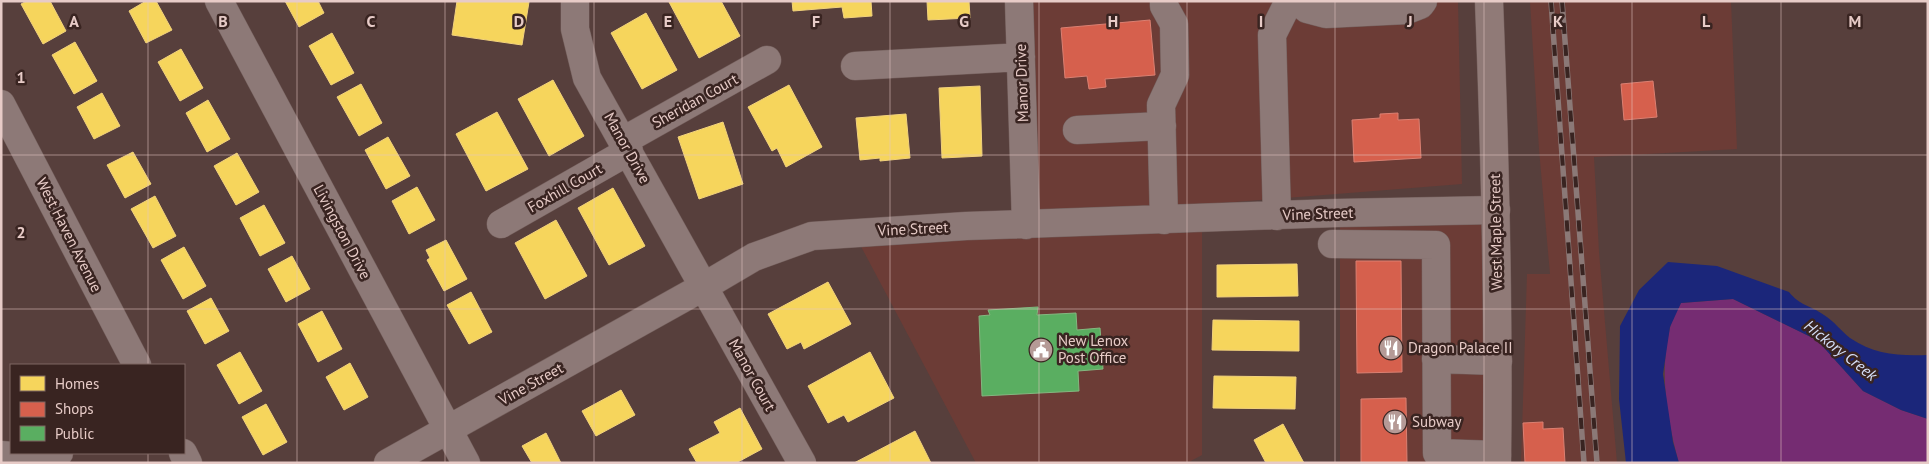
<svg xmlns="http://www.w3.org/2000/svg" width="1929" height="464" font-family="'PT Sans',sans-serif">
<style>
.built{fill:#6c3c36}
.green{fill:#752c72}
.water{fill:#1b267a}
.homes{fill:#f6d55c;stroke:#f2d27c}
.shops{fill:#d6604d;stroke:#db8072}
.public{fill:#5aae61;stroke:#84b780}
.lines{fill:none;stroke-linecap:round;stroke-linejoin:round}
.minor-casing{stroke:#725d5a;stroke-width:29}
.major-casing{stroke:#725d5a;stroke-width:29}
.minor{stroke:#8d7977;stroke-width:28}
.major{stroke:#907a77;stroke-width:28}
.rail-casing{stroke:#8b7977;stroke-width:5.5}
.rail{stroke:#392421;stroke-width:4;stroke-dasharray:11;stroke-linecap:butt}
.grid{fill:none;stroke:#e7cbc7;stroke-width:1;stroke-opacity:0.55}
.labels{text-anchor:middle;stroke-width:5;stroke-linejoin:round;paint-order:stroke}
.street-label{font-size:15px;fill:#e7cbc7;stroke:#392421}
.poi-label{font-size:15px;fill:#e7cbc7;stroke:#392421;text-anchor:start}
.water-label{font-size:16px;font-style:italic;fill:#d4def8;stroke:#392421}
.grid-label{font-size:16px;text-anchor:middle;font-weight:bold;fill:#e7cbc7;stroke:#392421;stroke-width:5;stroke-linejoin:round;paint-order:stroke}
</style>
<rect width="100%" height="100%" fill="#573f3c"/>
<path class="built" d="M1010,1H1458L1462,184L1019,219Z
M1530,1H1731L1737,149L1594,157L1599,252L1617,463H1521L1527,274H1550L1539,149Z
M1492,215V463H1340V217Z
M1202,223V455L1187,463H976L856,237Z"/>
<path class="green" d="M1733,299L1817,340L1863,391L1901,410L1928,419V463H1679C1667,420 1659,372 1670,328C1672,319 1677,311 1681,303Z"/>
<path class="water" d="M1668,262L1717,266L1789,292C1800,306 1810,305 1824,315C1834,321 1841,331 1850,338C1875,355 1899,356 1928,355V419L1901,410L1863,391L1817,340L1733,299L1681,303L1670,327L1663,374L1673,442L1679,463H1626L1619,399L1620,326L1639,290Z"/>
<path class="homes" d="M27,1H50L66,31L43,44L21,4Z
M146,1H156L172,30L146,43L129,11Z
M285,1H318L324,13L299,27Z
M457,1L529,2L522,45L452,35Z
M721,1L740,36L699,58L669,2Z
M792,1H871L872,16L844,18L842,7L793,11Z
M927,1H969L970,18L928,20Z
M646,13L677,70L642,89L611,33Z
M332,33L354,73L331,85L309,46Z
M75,42L97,81L74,94L52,55Z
M181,49L203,88L180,101L158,62Z
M553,80L584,136L549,156L518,99Z
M361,84L382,123L359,136L337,97Z
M789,85L822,147L786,167L777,148L772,151L748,107Z
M980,86L982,156L942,158L939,88Z
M102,93L120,126L94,139L77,107Z
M208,100L230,139L207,152L186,113Z
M497,112L528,169L486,191L456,134Z
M906,114L910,158L880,161V158L860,160L856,118Z
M723,122L743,184L699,199L678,137Z
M388,137L410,176L386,189L365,150Z
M133,152L151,184L125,198L107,165Z
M237,153L259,192L236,205L214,166Z
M417,187L435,220L409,234L392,201Z
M613,188L645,246L609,265L578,208Z
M155,196L176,236L153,248L131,209Z
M264,205L285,243L260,256L240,218Z
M556,220L587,276L545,299L515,243Z
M446,240L467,279L444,291L427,260L430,258L426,250Z
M184,247L206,286L183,299L161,260Z
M292,256L310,289L286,302L268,269Z
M1297,264L1298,296L1217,297V265Z
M828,282L851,324L804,349L801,342L787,349L768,314Z
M471,292L492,332L469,344L447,305Z
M211,298L229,331L205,344L187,311Z
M322,311L342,349L318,362L298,324Z
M1213,320L1299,321V351L1212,350Z
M240,352L262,391L239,404L217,365Z
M870,352L894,398L848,422L844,415L828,423L808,386Z
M350,363L368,397L344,410L326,377Z
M1214,376L1296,377L1295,409L1213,408Z
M621,390L635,415L596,436L582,411Z
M266,404L287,442L263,455L242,417Z
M740,408L762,449L736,463H697L689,449L720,433L714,422Z
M1283,424L1304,463H1266L1254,440Z
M915,431L931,463H854Z
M546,433L561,463H532L522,446Z"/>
<path class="shops" d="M1150,20L1155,75L1105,79L1106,87L1089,89L1087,76L1065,78L1061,28Z
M1653,81L1657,117L1624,120L1621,84Z
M1398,113V120L1419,119L1421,158L1354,162L1352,120L1380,118V114Z
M1356,261H1401L1402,372L1357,373Z
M1406,398L1407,463H1361V399Z
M1543,422V429L1563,428L1565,463H1525L1523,423Z"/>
<path class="public" d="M1038,307L1037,315L1076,313L1077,330L1100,328L1103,369L1078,371L1079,391L982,396L979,316L990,315L988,310Z"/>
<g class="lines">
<g class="minor-casing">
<path id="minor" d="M219,1L466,463
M575,1V29L587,78L802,463
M1019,1L1026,225
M1164,1V6L1174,24L1175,75L1161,105L1164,220
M1299,1L1307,9L1326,14L1407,10L1420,5L1423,1
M855,66L1021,57
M1,104L137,365
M1077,130L1162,126
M623,141L767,60
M1277,216L1272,35L1289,1
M501,224L629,151
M1332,244L1436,245L1437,453L1497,455
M1436,359L1498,361
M183,453L188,463
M1,455L22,457L59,453
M388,463L703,287L754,257L812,236L966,226L1337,213L1496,210"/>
</g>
<g class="major-casing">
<path id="major" d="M1489,1C1495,155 1499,309 1497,463"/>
</g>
<use href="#minor" class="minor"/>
<use href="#major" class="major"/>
<g class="rail-casing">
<path id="rail" d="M1551,1L1584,463
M1562,1L1597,463"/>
</g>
<use href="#rail" class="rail"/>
</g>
<path class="grid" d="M148,1V365M297,1V463M445,1V463M594,1V463M742,1V463M890,1V463M1039,1V463M1187,1V463M1335,1V463M1484,1V463M1632,1V463M1781,1V463M1,155H1928M1,309H1928M148,453V463"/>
<defs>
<g id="restaurant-disc" transform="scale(1.25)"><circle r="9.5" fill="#b59a96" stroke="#392421"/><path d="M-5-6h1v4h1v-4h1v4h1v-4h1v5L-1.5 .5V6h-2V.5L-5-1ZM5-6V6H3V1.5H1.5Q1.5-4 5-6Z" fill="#fff"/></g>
<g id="civic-disc" transform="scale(1.25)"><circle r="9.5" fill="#b59a96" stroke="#392421"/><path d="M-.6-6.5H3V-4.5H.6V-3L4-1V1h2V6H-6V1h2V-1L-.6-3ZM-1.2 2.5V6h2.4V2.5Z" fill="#fff"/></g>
</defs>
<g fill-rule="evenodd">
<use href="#restaurant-disc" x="1391" y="348"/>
<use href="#civic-disc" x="1041" y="350"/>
<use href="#restaurant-disc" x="1395" y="422"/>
</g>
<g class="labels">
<g class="street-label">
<text transform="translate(1022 83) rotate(-92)" y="5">Manor Drive</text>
<text transform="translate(695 101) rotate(-29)" y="5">Sheridan Court</text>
<text transform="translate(627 148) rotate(61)" y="5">Manor Drive</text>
<text transform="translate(565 188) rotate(-30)" y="5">Foxhill Court</text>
<text transform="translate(1318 214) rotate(-2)" y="5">Vine Street</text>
<text transform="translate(913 229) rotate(-3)" y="5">Vine Street</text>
<text transform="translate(342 232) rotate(62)" y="5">Livingston Drive</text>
<text transform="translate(1496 232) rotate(-91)" y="5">West Maple Street</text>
<text transform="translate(69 235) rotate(63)" y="5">West Haven Avenue</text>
<text transform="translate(752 375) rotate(61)" y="5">Manor Court</text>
<text transform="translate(531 384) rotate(-29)" y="5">Vine Street</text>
</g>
<g class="poi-label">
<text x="1058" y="346">New Lenox<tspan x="1058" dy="17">Post Office</tspan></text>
<text x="1408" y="353">Dragon Palace II</text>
<text x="1412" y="427">Subway</text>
</g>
<g class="water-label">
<text transform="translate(1841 350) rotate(38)" y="6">Hickory Creek</text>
</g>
</g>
<g class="grid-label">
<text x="74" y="27">A</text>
<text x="223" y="27">B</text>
<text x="371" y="27">C</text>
<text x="519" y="27">D</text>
<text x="668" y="27">E</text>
<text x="816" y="27">F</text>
<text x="964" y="27">G</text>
<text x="1113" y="27">H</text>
<text x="1261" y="27">I</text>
<text x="1410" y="27">J</text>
<text x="1558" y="27">K</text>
<text x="1706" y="27">L</text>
<text x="1855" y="27">M</text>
<text x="21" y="83">1</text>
<text x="21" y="238">2</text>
</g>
<rect width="1929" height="464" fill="none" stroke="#e7cbc7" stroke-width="5"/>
<rect x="10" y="364" width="175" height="90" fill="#392421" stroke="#7f6763"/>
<rect x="20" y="376" width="25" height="15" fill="#f6d55c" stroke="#7f6763"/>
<text x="55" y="389" font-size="15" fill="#e7cbc7">Homes</text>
<rect x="20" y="402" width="25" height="15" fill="#d6604d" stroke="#7f6763"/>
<text x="55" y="414" font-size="15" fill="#e7cbc7">Shops</text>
<rect x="20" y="426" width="25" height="15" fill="#5aae61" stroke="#7f6763"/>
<text x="55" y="439" font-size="15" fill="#e7cbc7">Public</text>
</svg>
